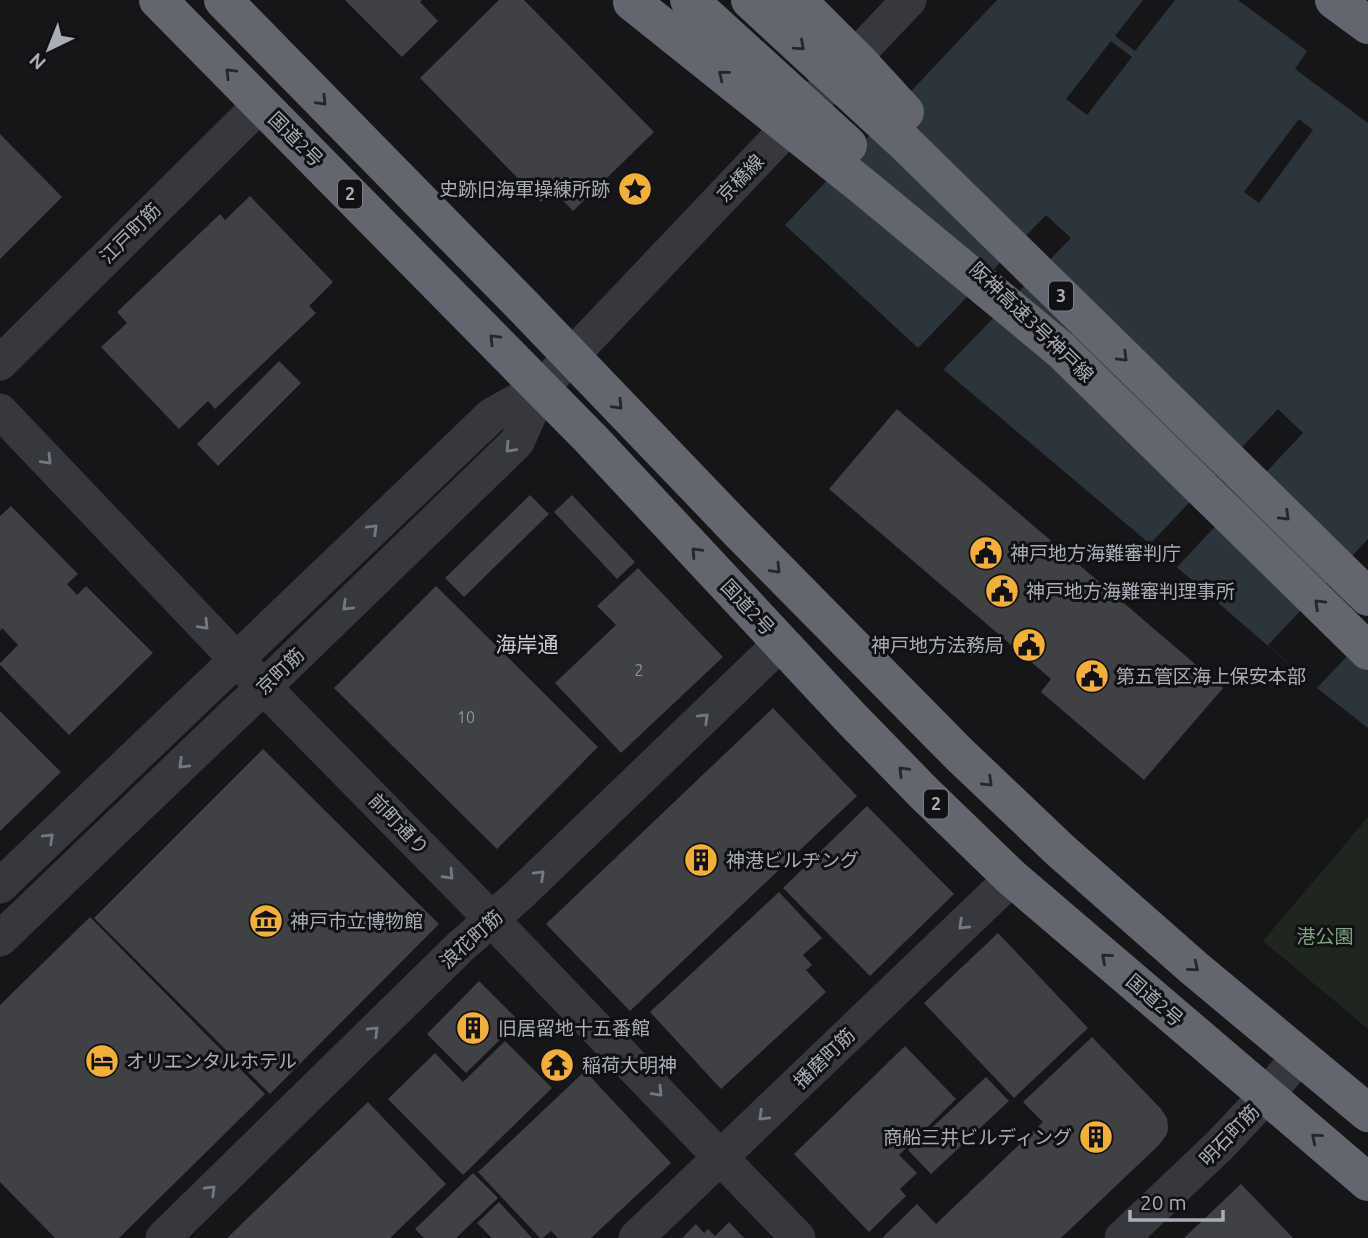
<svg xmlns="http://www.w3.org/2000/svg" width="1368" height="1238" font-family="Ubuntu,'Noto Sans JP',sans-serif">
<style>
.green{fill:#1e261f}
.water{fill:#2c353c}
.pier{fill:#161618}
.building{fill:#404145}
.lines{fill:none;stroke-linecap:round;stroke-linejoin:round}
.minor{stroke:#37383d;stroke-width:35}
.highway{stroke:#63666e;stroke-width:38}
.highway-bridge{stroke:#63666e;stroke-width:38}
.oneway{stroke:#26262a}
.oneway2{stroke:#757881}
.labels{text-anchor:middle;stroke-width:6;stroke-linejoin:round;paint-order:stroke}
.number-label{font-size:16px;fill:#8e929b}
.shield{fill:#111113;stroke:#7b7e86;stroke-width:2}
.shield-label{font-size:18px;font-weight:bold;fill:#a8adb8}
.street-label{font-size:19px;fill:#a8adb8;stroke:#111113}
.poi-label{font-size:19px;fill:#a8adb8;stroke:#111113;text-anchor:start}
.park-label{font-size:19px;fill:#7fa381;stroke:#111113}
.neighbourhood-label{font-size:21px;fill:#c9ccd4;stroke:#111113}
</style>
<rect width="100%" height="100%" fill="#161618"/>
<path class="green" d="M1368,817V1029L1263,941Z"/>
<path class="water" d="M997,0H1238L1307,51L1295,69L1368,123V728L1317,688L1150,544L918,348L785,225Z"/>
<path class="pier" d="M1143,0H1175L1135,51L1115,36Z
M1111,41L1132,57L1087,115L1066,99Z
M1299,119L1313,130L1259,203L1244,192Z
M1046,215L1071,238L943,370L918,348Z
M1278,409L1303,433L1177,567L1150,544Z
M1368,539V634L1317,688L1268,645Z"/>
<path class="building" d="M345,0H422L420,2L438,21L402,57Z
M499,0H524L654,132L573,211L553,190L541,202L420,78Z
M0,134L62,197L0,259Z
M250,196L333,282L309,306L316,313L215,409L208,401L179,429L101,347L127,323L117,312L220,214L225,220Z
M279,361L301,383L218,466L197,444Z
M897,409L1223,688L1144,780L1041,692L1051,679L829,489Z
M530,495L549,514L464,597L445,578Z
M572,495L635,562L617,579L554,512Z
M11,506L78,574L67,584L77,595L86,586L153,653L69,735L0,665V663L18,645L2,628L0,631V516Z
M638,568L723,657L621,753L555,683L616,625L597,606Z
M436,586L598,747L497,849L334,688Z
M773,708L857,796L630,1011L546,924Z
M0,711L61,772L0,831Z
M263,749L439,924L270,1094L94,918Z
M867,806L954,894L870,976L783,888Z
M779,892L822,938L803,955L812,965L806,970L826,992L721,1089L650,1012Z
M90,917L265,1094L119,1238H55L0,1182V1005Z
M998,933L1088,1028L1014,1098L924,1003Z
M479,981L519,1021L466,1073L427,1034Z
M1092,1037L1161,1109L1167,1118L1168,1128L1167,1134L1159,1145L1061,1238H882L917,1204L936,1224L1043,1122L1023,1102Z
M505,1041L552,1088L463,1175L388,1099L435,1053L463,1082Z
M905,1046L956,1099L899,1155L917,1173L900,1189L906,1196L869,1232L794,1154Z
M585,1071L671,1163L591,1238H558L551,1231L543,1238H540L478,1172Z
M986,1077L1009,1101L931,1174L908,1150Z
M368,1102L446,1184L390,1238H227Z
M473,1173L498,1198L456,1238H424L415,1229Z
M1241,1184L1293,1238H1184Z
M499,1202L532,1238H492L477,1223Z
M729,1222L744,1238H682L696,1224L704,1233L708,1229L715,1236Z"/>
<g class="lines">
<path class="minor" d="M0,363L261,104
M0,411L236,659L468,895L798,1238
M0,886L492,415L541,388
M0,939L237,712L264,687L517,442L541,388L909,0
M163,1238L460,947L520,894L781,643
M636,1238L1012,878
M1122,1238L1220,1145L1266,1096L1300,1055"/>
<path class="highway" d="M158,0L590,438L850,717L923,792L1012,878L1368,1182
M223,0L525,308L737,529L960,755L1061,851L1194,968L1368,1113
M1334,0L1368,25
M1061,350L1368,651"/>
<path class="highway-bridge" d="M689,0L848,145
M750,0L904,142L1368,597
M797,0L861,64L905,112
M632,2L865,188L1061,350"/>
</g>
<defs><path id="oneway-chevron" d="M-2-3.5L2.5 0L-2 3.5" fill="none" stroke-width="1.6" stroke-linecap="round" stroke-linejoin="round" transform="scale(1.75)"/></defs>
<g class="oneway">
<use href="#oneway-chevron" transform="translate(800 46) rotate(42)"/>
<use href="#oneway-chevron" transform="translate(230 73) rotate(-135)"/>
<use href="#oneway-chevron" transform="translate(723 75) rotate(-141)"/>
<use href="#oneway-chevron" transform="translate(322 101) rotate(46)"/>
<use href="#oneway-chevron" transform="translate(494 339) rotate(-135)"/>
<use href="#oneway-chevron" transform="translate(1123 357) rotate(44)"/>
<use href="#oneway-chevron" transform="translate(618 405) rotate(46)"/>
<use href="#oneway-chevron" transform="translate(1285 516) rotate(44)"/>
<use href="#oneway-chevron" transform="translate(696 552) rotate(-133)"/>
<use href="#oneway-chevron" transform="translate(776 569) rotate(46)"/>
<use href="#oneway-chevron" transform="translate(1319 604) rotate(-136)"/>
<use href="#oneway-chevron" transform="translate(903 771) rotate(-134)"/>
<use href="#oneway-chevron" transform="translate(988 782) rotate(44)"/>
<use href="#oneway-chevron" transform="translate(1106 958) rotate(-139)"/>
<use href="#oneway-chevron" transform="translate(1194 967) rotate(40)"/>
<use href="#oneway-chevron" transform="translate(1316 1138) rotate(-140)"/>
</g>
<g class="oneway2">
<use href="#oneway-chevron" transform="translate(510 448) rotate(134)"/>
<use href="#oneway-chevron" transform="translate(47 460) rotate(46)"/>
<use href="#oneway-chevron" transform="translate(373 529) rotate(-44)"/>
<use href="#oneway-chevron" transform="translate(347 606) rotate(136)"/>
<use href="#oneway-chevron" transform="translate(204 625) rotate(46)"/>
<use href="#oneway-chevron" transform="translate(704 718) rotate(-44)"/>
<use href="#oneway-chevron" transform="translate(183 764) rotate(136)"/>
<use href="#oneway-chevron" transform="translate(49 838) rotate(-44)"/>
<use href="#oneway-chevron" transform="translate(449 875) rotate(46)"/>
<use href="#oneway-chevron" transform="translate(540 875) rotate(-44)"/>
<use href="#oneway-chevron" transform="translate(963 925) rotate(136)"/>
<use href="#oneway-chevron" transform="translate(374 1031) rotate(-44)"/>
<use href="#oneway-chevron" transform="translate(658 1092) rotate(46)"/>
<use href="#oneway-chevron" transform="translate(763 1116) rotate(136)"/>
<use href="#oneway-chevron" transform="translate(211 1190) rotate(-44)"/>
</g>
<defs>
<g id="sight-disc" transform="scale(1.75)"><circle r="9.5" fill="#f2b134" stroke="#111113"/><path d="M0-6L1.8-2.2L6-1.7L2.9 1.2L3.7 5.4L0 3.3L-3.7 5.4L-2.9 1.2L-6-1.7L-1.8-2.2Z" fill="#111"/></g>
<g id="civic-disc" transform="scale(1.75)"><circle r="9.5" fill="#f2b134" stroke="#111113"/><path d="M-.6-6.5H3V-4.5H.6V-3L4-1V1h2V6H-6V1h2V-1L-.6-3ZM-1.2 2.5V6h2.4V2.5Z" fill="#111"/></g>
<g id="building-disc" transform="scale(1.75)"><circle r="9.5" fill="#f2b134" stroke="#111113"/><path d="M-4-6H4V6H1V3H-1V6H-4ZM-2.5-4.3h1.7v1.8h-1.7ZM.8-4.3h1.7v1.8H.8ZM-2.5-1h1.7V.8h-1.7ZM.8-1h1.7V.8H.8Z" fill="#111"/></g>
<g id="museum-disc" transform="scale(1.75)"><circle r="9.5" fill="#f2b134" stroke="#111113"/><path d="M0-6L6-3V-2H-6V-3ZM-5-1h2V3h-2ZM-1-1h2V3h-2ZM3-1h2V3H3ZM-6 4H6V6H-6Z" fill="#111"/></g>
<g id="hotel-disc" transform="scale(1.75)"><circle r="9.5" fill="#f2b134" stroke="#111113"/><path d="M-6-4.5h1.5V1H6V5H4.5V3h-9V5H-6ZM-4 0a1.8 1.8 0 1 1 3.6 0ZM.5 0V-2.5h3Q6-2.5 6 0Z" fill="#111"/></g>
<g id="temple-disc" transform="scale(1.75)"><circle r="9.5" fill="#f2b134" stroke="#111113"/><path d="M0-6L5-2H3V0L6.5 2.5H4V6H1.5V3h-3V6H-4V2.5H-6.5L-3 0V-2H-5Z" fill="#111"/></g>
</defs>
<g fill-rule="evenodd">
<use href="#sight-disc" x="635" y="189"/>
<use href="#civic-disc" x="986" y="553"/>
<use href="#civic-disc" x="1002" y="591"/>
<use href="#civic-disc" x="1029" y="645"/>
<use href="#civic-disc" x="1092" y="676"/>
<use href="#building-disc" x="701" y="860"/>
<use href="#museum-disc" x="266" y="921"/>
<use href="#building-disc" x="473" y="1028"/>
<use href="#hotel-disc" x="102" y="1061"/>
<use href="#temple-disc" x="557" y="1065"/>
<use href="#building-disc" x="1096" y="1137"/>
</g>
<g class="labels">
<g class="number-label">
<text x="639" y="676">2</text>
<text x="466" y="723">10</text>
</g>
<g class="shield">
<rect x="338" y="179.5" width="24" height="29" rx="5"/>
<rect x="1049" y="281.5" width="24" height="29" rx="5"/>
<rect x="924" y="789.5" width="24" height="29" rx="5"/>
</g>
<g class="shield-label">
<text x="350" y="200">2</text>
<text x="1061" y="302">3</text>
<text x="936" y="810">2</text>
</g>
<g class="street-label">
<text transform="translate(296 139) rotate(45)" y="7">国道2号</text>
<text transform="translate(740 178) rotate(-46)" y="7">京橋線</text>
<text transform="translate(130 233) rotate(-45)" y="7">江戸町筋</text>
<text transform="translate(1032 322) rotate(44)" y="7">阪神高速3号神戸線</text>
<text transform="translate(748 607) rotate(47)" y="7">国道2号</text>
<text transform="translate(280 671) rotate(-44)" y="7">京町筋</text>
<text transform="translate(399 824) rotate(46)" y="7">前町通り</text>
<text transform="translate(471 939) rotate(-42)" y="7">浪花町筋</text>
<text transform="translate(1155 1000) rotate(41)" y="7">国道2号</text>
<text transform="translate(824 1058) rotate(-44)" y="7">播磨町筋</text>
<text transform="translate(1229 1135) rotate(-46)" y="7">明石町筋</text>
</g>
<g class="poi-label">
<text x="610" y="196" text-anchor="end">史跡旧海軍操練所跡</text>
<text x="1010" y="560">神戸地方海難審判庁</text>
<text x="1026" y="598">神戸地方海難審判理事所</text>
<text x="1004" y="652" text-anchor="end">神戸地方法務局</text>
<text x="1116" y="683">第五管区海上保安本部</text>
<text x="726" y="867">神港ビルヂング</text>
<text x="290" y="928">神戸市立博物館</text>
<text x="498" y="1035">旧居留地十五番館</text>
<text x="126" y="1068">オリエンタルホテル</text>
<text x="582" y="1072">稲荷大明神</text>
<text x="1072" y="1144" text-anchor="end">商船三井ビルディング</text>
</g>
<g class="park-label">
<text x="1325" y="943">港公園</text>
</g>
<g class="neighbourhood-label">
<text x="527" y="652">海岸通</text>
</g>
</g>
<g transform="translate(49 49) rotate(223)" stroke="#111113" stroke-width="5" paint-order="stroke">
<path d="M0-5L12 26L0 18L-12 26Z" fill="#a8adb8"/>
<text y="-10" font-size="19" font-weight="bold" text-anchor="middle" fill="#a8adb8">N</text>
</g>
<path d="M1130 1210v10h93v-10" fill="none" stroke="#a8adb8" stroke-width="3.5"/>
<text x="1140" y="1210" font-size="21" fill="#a8adb8" stroke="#111113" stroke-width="5" paint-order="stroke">20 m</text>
</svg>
